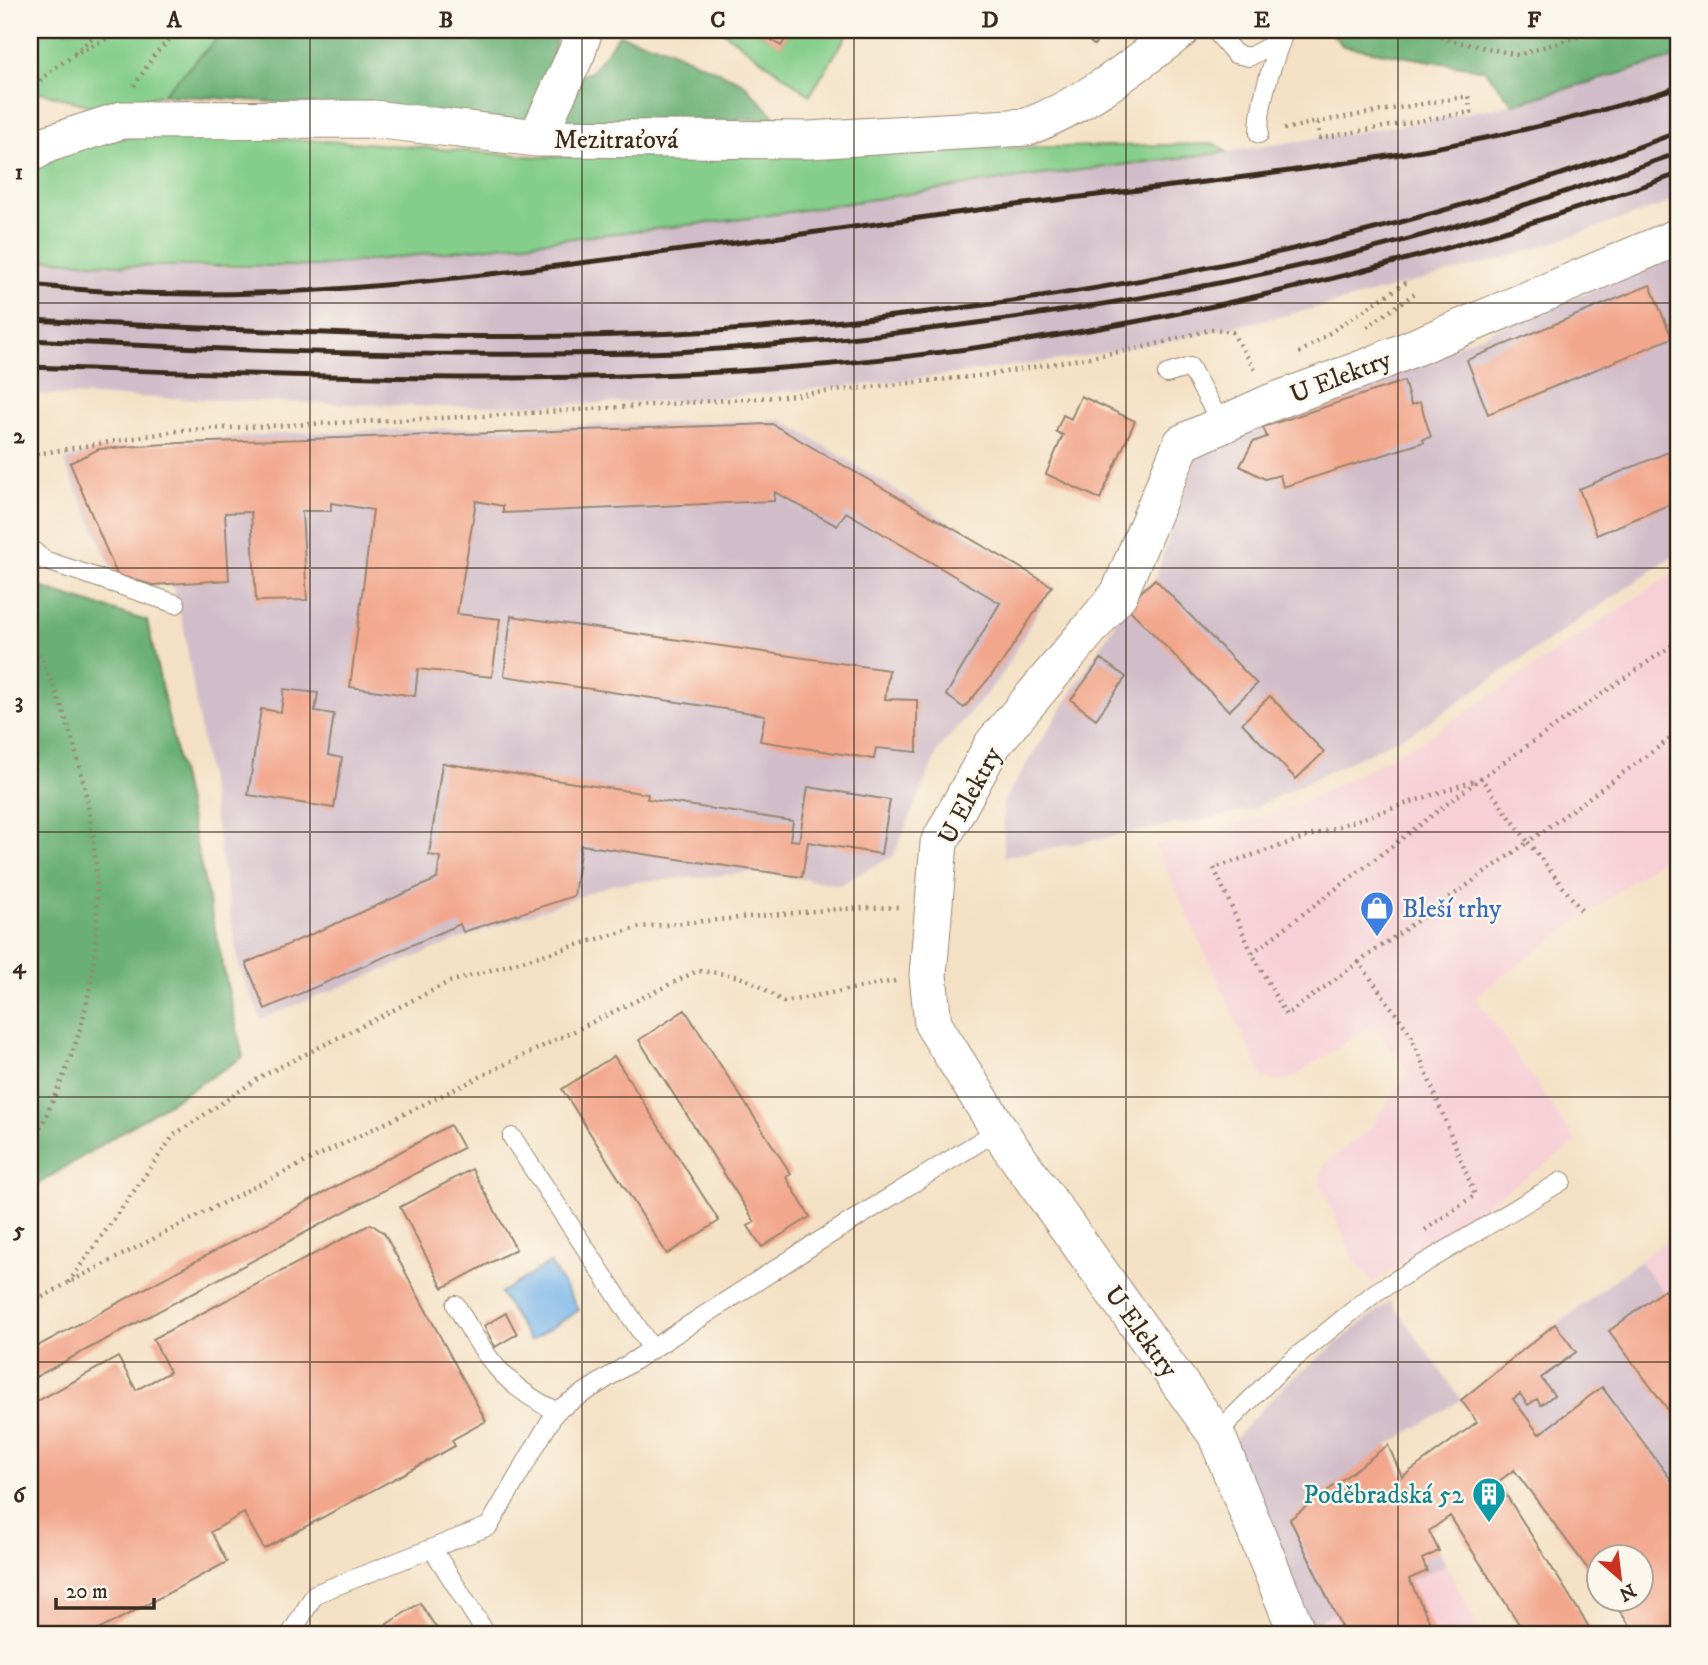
<svg xmlns="http://www.w3.org/2000/svg" width="1708" height="1665" font-family="'IM FELL DW Pica',serif">
<style>
.built{fill:#f6cfd7}
.industrial{fill:#d1bdc9}
.green{fill:#84cd8a;stroke:#607c54;stroke-width:2}
.forest{fill:#6bb076;stroke:#536d4a;stroke-width:2}
.water{fill:#76b3e9;stroke:#586e84;stroke-width:2}
.building{fill:#f2a68b}
.lines{fill:none;stroke-linecap:round;stroke-linejoin:round}
.service-casing{stroke:#988672;stroke-width:20}
.minor-casing{stroke:#988672;stroke-width:39}
.path{stroke:#988672;stroke-width:4.5;stroke-dasharray:2 5;stroke-linecap:butt}
.service{stroke:#fff;stroke-width:18}
.minor{stroke:#fff;stroke-width:37}
.rail{stroke:#3b2a1e;stroke-width:5}
.grid{fill:none;stroke:#3b2a1e;stroke-width:2;stroke-opacity:0.55}
.labels{text-anchor:middle;stroke-width:5;stroke-linejoin:round;paint-order:stroke}
.street-label{font-size:26px;fill:#3b2a1e;stroke:#fbf7ec}
.shop-label{font-size:26px;fill:#366cbe;stroke:#fbf7ec;text-anchor:start}
.culture-label{font-size:26px;fill:#0d838f;stroke:#fbf7ec;text-anchor:end}
.neatline{fill:none;stroke:#3b2a1e;stroke-width:2.5}
.grid-label{font-size:23px;text-anchor:middle;font-weight:bold;fill:#3b2a1e}
</style>
<rect width="100%" height="100%" fill="#fbf7ec"/>
<filter id="ink" filterUnits="userSpaceOnUse"><feTurbulence type="fractalNoise" baseFrequency=".0143" numOctaves="2"/><feDisplacementMap in="SourceGraphic" scale="14" xChannelSelector="R" yChannelSelector="G"/><feConvolveMatrix kernelMatrix="1 2 1 2 8 2 1 2 1" color-interpolation-filters="sRGB"/></filter>
<filter id="wash" filterUnits="userSpaceOnUse"><feTurbulence type="fractalNoise" baseFrequency=".00686" numOctaves="4" result="noise"/><feDisplacementMap in="SourceGraphic" scale="28" xChannelSelector="R" yChannelSelector="G"/><feGaussianBlur stdDeviation="1.57" result="paint"/><feColorMatrix in="noise" values="0 0 0 0 0 0 0 0 0 0 0 0 0 0 0 0 0 1.4 0 .05"/><feComposite in="paint" operator="in"/></filter>
<g filter="url(#wash)">
<rect width="100%" height="100%" fill="#f4e1c5"/>
<path class="built" d="M1678,570V847L1475,997L1577,1142L1373,1283L1351,1255L1320,1182L1323,1165L1369,1130L1408,1072L1372,1025L1292,1078L1277,1081L1263,1078L1155,845L1216,832L1306,801L1429,737Z
M1678,1231V1310L1639,1261Z
M1446,1565L1482,1635H1312L1307,1625Z"/>
<path class="industrial" d="M1678,57V200L1512,256L1321,307L1174,340L1068,359L882,383L681,401L448,407L30,394V258L132,266L227,268L319,266L463,251L1226,152L1415,123L1513,104Z
M1678,256V553L1418,729L1247,811L1004,857L1003,802L1126,606L1155,579L1198,451Z
M782,420L1052,586L1002,675L938,750L894,855L840,885L758,872L614,884L455,941L261,1019L239,967L184,629L173,587L116,578L64,461L99,449L287,433Z
M1639,1261L1678,1310V1635H1637L1610,1599L1642,1598V1556H1600L1599,1585L1461,1400L1388,1445L1446,1565L1307,1625L1232,1443L1246,1426L1287,1383L1390,1301L1461,1399Z"/>
<path class="green" d="M30,30H226L162,95L94,107L30,89Z
M721,30H756L781,45L791,30H850L810,95Z
M156,133L365,143L541,157L1216,144L1226,152L987,182L743,219L319,266H132L30,258V169L71,146Z"/>
<path class="forest" d="M226,30H557L553,61L574,79L592,71L619,35L665,48L742,82L776,118C681,123 584,125 490,119C380,112 272,100 162,95Z
M1329,30H1678V57L1513,104L1485,70L1343,46Z
M30,584L147,621L243,1057L30,1189Z"/>
<path class="water" d="M550,1263L579,1310L530,1341L500,1293Z"/>
<g id="blocks">
<path class="building" d="M756,30H791L781,46Z
M1075,30H1107L1094,45Z
M1650,285L1672,338L1488,414L1467,360Z
M1404,381L1411,405L1420,402L1431,437L1423,439L1424,442L1283,487L1280,475L1265,479L1240,466L1253,442L1267,437L1263,427Z
M1081,396L1135,421L1100,499L1046,474L1063,435L1056,432L1063,415L1071,419Z
M772,424L1052,586L1001,664L964,708L946,695L1000,603L846,512L837,526L775,492L774,501L503,513V506L476,501L457,614L500,619L492,677L418,669L415,696L350,687L373,510L331,503V511H302L307,600L256,601L251,512L225,513L229,580L153,585L117,575L70,463L99,449L180,443Z
M1678,448V501L1597,535L1579,489Z
M1155,579L1257,684L1229,711L1126,606Z
M511,616L889,670L885,699L917,700V752L876,748L874,759L760,741L765,715L504,676Z
M1101,659L1126,677L1096,719L1071,700Z
M284,689L318,693L315,711L334,714L328,755L342,758L334,808L248,795L261,709L281,712Z
M1270,696L1324,752L1296,779L1242,723Z
M442,763L648,794L647,799L793,821L790,840L799,841L808,787L890,800L881,854L808,842L802,877L581,845L574,896L463,932L460,924L265,1009L246,963L437,879L440,857L429,855Z
M685,1010L791,1174L786,1177L810,1217L762,1247L748,1226L755,1222L639,1040Z
M614,1056L719,1221L667,1254L562,1089Z
M450,1125L463,1148L30,1380V1350Z
M472,1169L516,1249L443,1288L400,1207Z
M371,1224L384,1233L486,1421L452,1440L455,1446L264,1549L244,1513L211,1532L227,1562L89,1635H30V1405L118,1357L136,1390L170,1372L153,1339Z
M1664,1290L1678,1310V1423L1609,1331Z
M506,1313L517,1334L495,1347L484,1326Z
M1555,1324L1576,1352L1541,1378L1554,1395L1541,1405L1537,1399L1528,1405L1520,1394L1513,1399L1539,1434L1602,1387L1678,1489V1634L1637,1635L1610,1598H1642V1556H1600V1585L1514,1470L1498,1482L1594,1635H1526L1450,1516L1429,1531L1439,1551L1422,1559L1427,1571L1409,1579L1436,1635H1345L1290,1519L1388,1445L1402,1477L1477,1422L1461,1400Z
M420,1603L441,1635H370Z"/>
</g>
</g>
<g filter="url(#ink)">
<use href="#blocks" fill-opacity="0" stroke="#988672" stroke-width="2"/>
<g class="lines">
<g class="service-casing">
<path id="service" d="M1215,30L1235,54L1249,57L1281,40
M1259,134C1259,98 1273,63 1285,30
M1167,374L1190,367L1222,425
M30,548L44,560L176,604
M512,1137L652,1349
M1678,1265V1278
M456,1305C484,1355 503,1386 556,1411
M1216,1434L1279,1371L1376,1292L1562,1181
M432,1548L487,1635
M290,1635L315,1594L489,1526L556,1411L813,1245L1000,1129"/>
</g>
<g class="minor-casing">
<path id="minor" d="M537,138L577,52L584,30
M30,154L47,144L122,120L373,119L537,138L809,140L1027,127C1085,105 1132,67 1181,30
M1298,1635L1216,1434L1010,1147L933,1024L928,975L939,843L993,744L1119,594L1182,443L1270,403L1370,366L1678,237"/>
</g>
<path class="path" d="M1421,30L1449,40L1518,55L1600,30
M74,53L102,30
M134,86L155,54L179,30
M30,91C56,61 94,43 130,30
M1284,129L1317,122L1320,138L1471,112L1468,96L1317,122
M1367,327L1414,294
M1299,353L1410,280
M30,455L183,430L484,416L775,397L988,375L1141,348L1213,329L1232,332L1257,373
M30,635C88,748 114,886 85,1011C73,1060 51,1105 30,1150
M1581,910L1528,842L1678,733
M1252,953L1214,868L1477,780
M1359,962L1286,1015L1252,953L1481,778
M895,981L783,1002C749,977 738,974 697,971L244,1192L68,1283L174,1135L262,1076L449,982L640,927L837,909L901,907
M1425,1230L1475,1195L1411,1035L1359,962L1528,842L1481,778L1678,641
M30,1304L68,1283"/>
<use href="#service" class="service"/>
<use href="#minor" class="minor"/>
<path class="rail" d="M30,285C217,306 395,287 580,263C710,247 840,229 970,211C1207,179 1450,163 1678,87
M30,320C245,330 461,343 677,333C1010,317 1366,253 1678,132
M30,340C201,349 371,356 542,354C587,353 632,354 676,352C889,339 1100,311 1308,264C1434,236 1557,196 1678,153
M30,367C276,375 522,386 769,369C1078,348 1386,277 1678,174"/>
</g>
</g>
<path class="grid" d="M310,30V1635M582,30V1635M854,30V1635M1126,30V1635M1398,30V1635M30,303H1678M30,568H1678M30,832H1678M30,1097H1678M30,1362H1678"/>
<defs>
<g id="shop-pin" transform="scale(1.75)"><path d="M0 17L-7.5 6A9.5 9.5 0 1 1 7.5 6Z" fill="#3f7fe0" stroke="#fbf7ec"/><path d="M-5-2.5h2.3a2.7 3.5 0 0 1 5.4 0H5L5.5 6h-11ZM-1.5-2.5h3a1.5 2.3 0 0 0-3 0Z" fill="#fff"/></g>
<g id="building-pin" transform="scale(1.75)"><path d="M0 17L-7.5 6A9.5 9.5 0 1 1 7.5 6Z" fill="#0f9aa8" stroke="#fbf7ec"/><path d="M-4-6H4V6H1V3H-1V6H-4ZM-2.5-4.3h1.7v1.8h-1.7ZM.8-4.3h1.7v1.8H.8ZM-2.5-1h1.7V.8h-1.7ZM.8-1h1.7V.8H.8Z" fill="#fff"/></g>
</defs>
<g fill-rule="evenodd">
<use href="#shop-pin" x="1377" y="908"/>
<use href="#building-pin" x="1489" y="1494"/>
</g>
<g class="labels">
<g class="street-label">
<text x="616" y="148">Mezitraťová</text>
<text transform="translate(1340 376) rotate(-21)" y="9">U Elektry</text>
<text transform="translate(969 795) rotate(-62)" y="9">U Elektry</text>
<text transform="translate(1142 1331) rotate(54)" y="9">U Elektry</text>
</g>
<g class="shop-label">
<text x="1402" y="917">Bleší trhy</text>
</g>
<g class="culture-label">
<text x="1464" y="1503">Poděbradská 52</text>
</g>
</g>
<rect width="1708" height="1665" fill="none" stroke="#fbf7ec" stroke-width="77"/>
<g transform="translate(1620 1578) rotate(152)"><circle r="33" fill="#fbf7ec" stroke="#aea59a" stroke-width="2"/>
<path d="M0-5L12 26L0 18L-12 26Z" fill="#c8321e"/>
<text y="-10" font-size="19" font-weight="bold" text-anchor="middle" fill="#3b2a1e">N</text>
</g>
<path d="M56 1598v10h98v-10" fill="none" stroke="#3b2a1e" stroke-width="3.5"/>
<text x="66" y="1598" font-size="21" fill="#3b2a1e" stroke="#fbf7ec" stroke-width="5" paint-order="stroke">20 m</text>
<rect x="38" y="38" width="1632" height="1588" class="neatline"/>
<g class="grid-label">
<text x="174" y="27">A</text>
<text x="446" y="27">B</text>
<text x="718" y="27">C</text>
<text x="990" y="27">D</text>
<text x="1262" y="27">E</text>
<text x="1534" y="27">F</text>
<text x="19" y="179">1</text>
<text x="19" y="443">2</text>
<text x="19" y="708">3</text>
<text x="19" y="973">4</text>
<text x="19" y="1237">5</text>
<text x="19" y="1502">6</text>
</g>
</svg>
